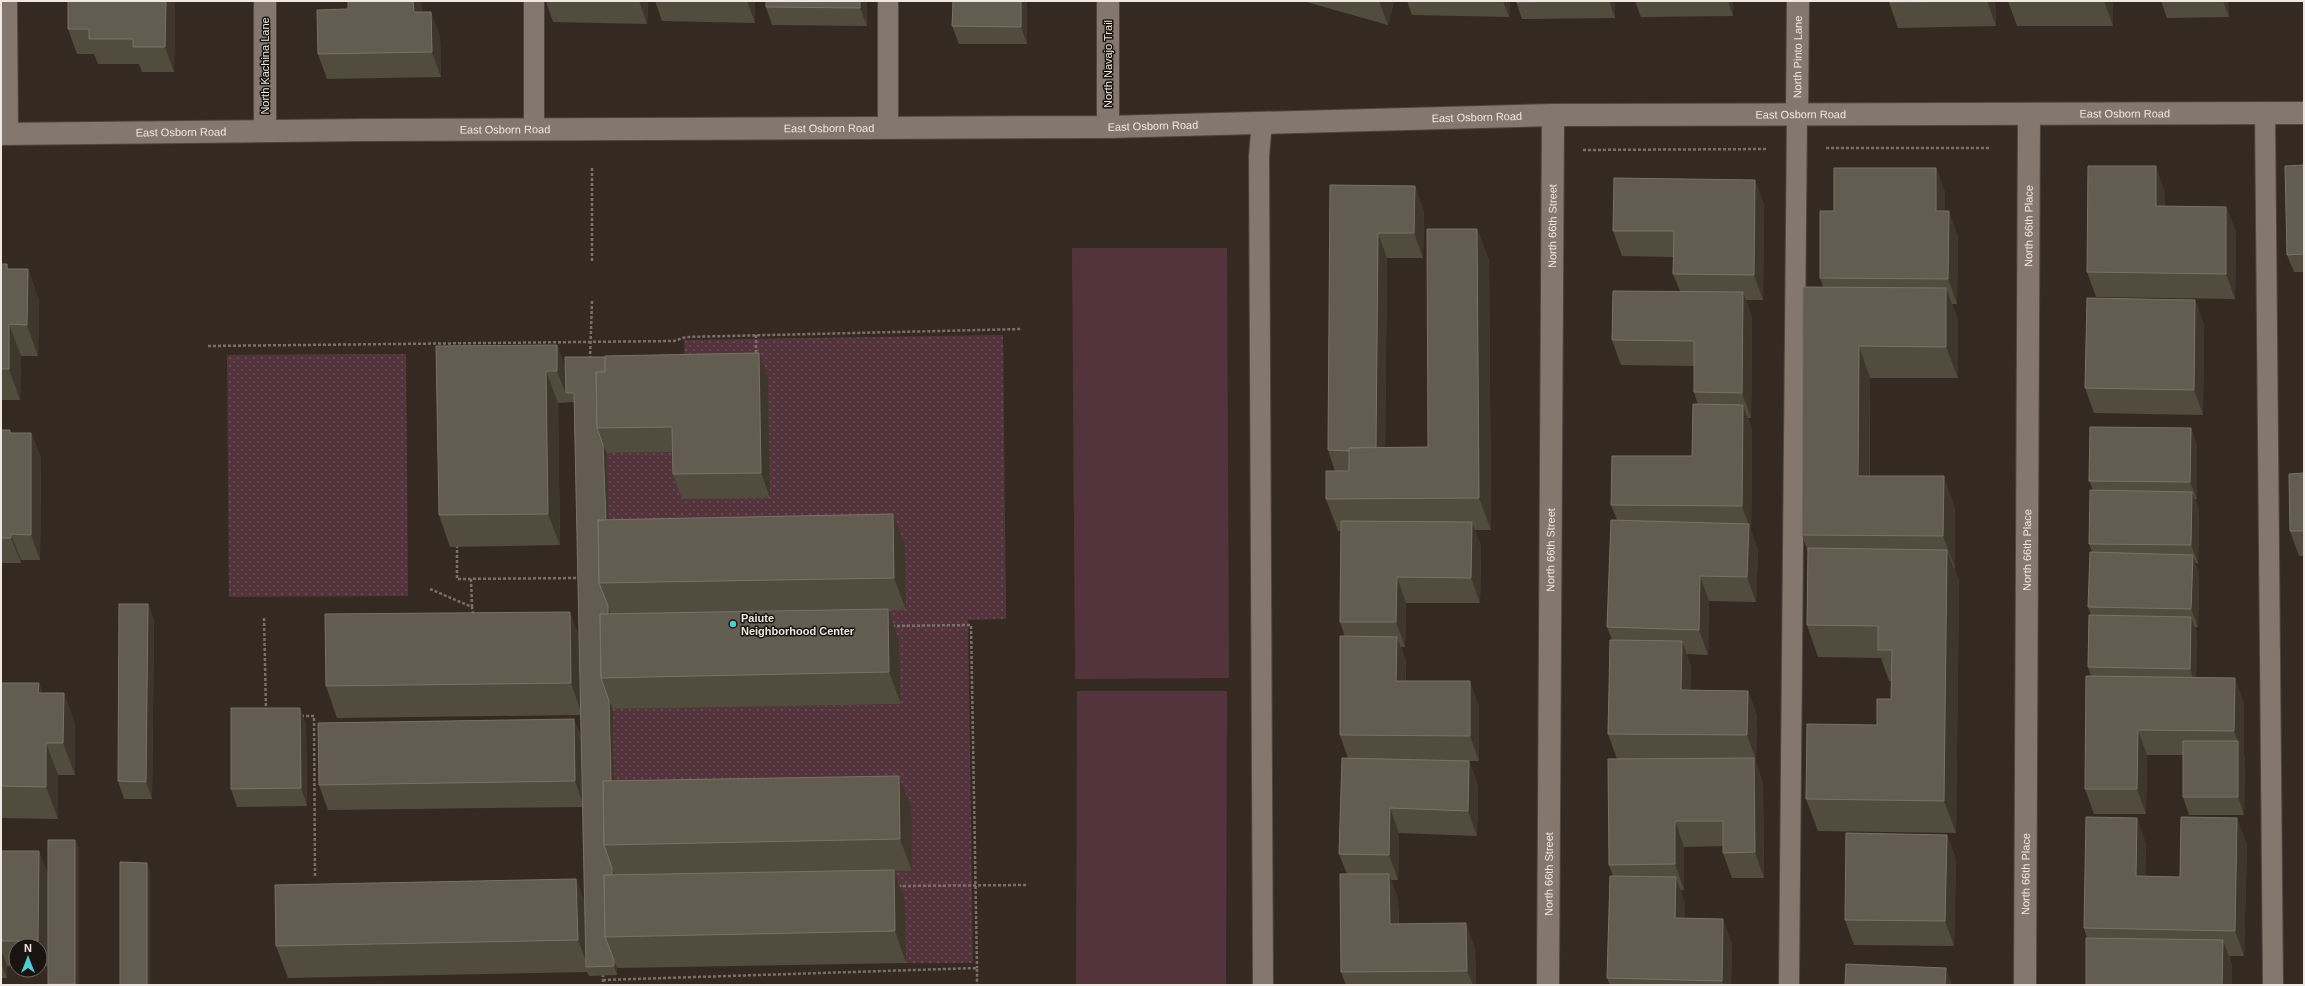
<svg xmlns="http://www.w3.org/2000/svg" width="2305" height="986" font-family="Arial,sans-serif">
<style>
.grass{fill:url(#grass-dots)}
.pitch{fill:#54343c}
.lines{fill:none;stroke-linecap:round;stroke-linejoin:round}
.lane-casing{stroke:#4f453e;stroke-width:22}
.street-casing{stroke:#4f453e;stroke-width:24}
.secondary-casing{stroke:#4f453e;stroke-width:24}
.path{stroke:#7a7069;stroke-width:2.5;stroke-dasharray:3 2;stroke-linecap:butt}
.lane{stroke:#84776d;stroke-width:20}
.street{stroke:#84776d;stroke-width:22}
.secondary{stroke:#84776d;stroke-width:22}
.wall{fill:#524c3f}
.shaded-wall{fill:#3f372c}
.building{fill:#635c51;stroke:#797267}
.poi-dot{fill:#51ccd4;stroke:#191410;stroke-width:1.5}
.labels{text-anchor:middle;stroke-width:3;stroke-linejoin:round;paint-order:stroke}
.street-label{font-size:11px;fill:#efe7e1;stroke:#191410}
.poi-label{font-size:11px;font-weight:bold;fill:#efe7e1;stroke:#191410;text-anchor:start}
</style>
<defs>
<pattern id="grass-dots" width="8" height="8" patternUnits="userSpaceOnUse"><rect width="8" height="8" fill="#54343c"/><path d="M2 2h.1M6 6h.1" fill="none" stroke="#6d5158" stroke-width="1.8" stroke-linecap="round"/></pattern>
</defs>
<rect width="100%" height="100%" fill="#352a21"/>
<path class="grass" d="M1003,335L1006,619L968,620L973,963H906L905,902L615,876L912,871L911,808L614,813L612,709L900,704L611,646V615L906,609L905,546L610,551L606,453L681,452L770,498L768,378L685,380L684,340Z
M406,354L408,596L229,597L227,355Z"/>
<path class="pitch" d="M1072,248H1227L1229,678L1075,679Z
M1077,691H1227L1226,985H1076Z"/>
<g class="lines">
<g class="lane-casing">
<path id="lane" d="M7,1L8,134
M534,1V129
M2265,113L2273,985
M1262,122L1259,156L1263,985
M888,128V1
M1789,985L1797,114"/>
</g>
<g class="street-casing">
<g id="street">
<path d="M265,1V131"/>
<path d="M1108,1V127"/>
<path id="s1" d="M1797,114L1798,1"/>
<path id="s2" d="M1548,985L1553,115"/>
<path id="s3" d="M2025,985L2029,115"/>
</g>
</g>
<g class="secondary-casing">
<g id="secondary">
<path id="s4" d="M1,134L363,130L1108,127L1553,115L2304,113"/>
</g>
</g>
<path class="path" d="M1826,148H1991
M1583,150L1767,149
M592,261V166
M756,335V356
M208,346L674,341L686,337L1022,329
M590,359L592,301
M457,545V579L580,578
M471,579L472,607
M430,589L472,607L473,614
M264,618L266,711
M892,626L971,625L977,968
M301,716H314L315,878
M898,886L1027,885
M603,974V985
M603,980L977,968V985"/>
<use href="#lane" class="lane"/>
<use href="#street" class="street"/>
<use href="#secondary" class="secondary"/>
</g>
<path class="wall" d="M68,1H175L174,72H142L139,64H98L94,54H77L68,29Z
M348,1H422V12H431L440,37L441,77L327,79L318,54L348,9Z
M546,1H648L647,24L553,22Z
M655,1H755V23L662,21Z
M867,1V26L772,25L766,7Z
M1027,1V44H959L952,26Z
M1303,1H1394L1388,25Z
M1407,1H1510L1509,17L1412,15Z
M1516,1H1615V18L1522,19Z
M1635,1H1733V16L1641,17Z
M1995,1L1996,26L1898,28L1889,2Z
M2008,1H2113V26H2017Z
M2161,1H2228L2229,17L2167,18Z
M2304,165V272H2294L2287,255Z
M1936,168L1945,193V211L1958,236L1957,304H1952L1958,320V378H1870V476L1955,508V568H1954L1959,581L1956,833L1818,831L1806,799L1877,725L1891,699V681H1889L1881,658L1818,657L1807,625L1808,552L1802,535L1823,287L1820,278L1834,211Z
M1755,180L1764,205L1763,300H1746L1752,318L1751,418H1748L1752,430L1751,531L1758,550L1756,602L1709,601L1708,655L1686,654L1691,666L1690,690L1748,691L1757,716L1756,760H1755L1763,783L1764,878H1732L1723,853V846L1684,847V890H1680L1685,903L1684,918L1732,944L1731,985H1610L1607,978L1613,876L1609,865L1617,759L1608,734L1612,640L1607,627L1617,520L1611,505L1692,456L1698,405L1694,392V366L1621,365L1612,340L1680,291L1673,274V257L1622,256L1613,231Z
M1330,185L1424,211L1423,258H1387L1385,447H1428L1477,229L1489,260L1491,530H1475L1481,547L1480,603H1406L1405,647H1401L1406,662V681L1479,706V761H1469L1478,786L1477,836L1399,833L1398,880H1391L1398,899L1399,924L1475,948L1476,985H1346L1341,972L1347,874L1339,854L1348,758L1340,735L1345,637L1340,622L1341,531H1338L1326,499L1335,471L1328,450Z
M2165,192V206L2226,207L2236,232L2235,299L2096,297L2087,272Z
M1,264H7L8,269H28L39,301L38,356H21L20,400H1Z
M2195,300L2204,325L2203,415L2094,413L2085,388Z
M557,345L565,368L768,378L770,498L682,499L673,474L672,452L607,453L609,520L905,546L906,610H888L899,640L901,704L613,709L614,781L911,807L912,871H894L905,901L906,963L617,968V975L589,976L587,972L288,978L276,946L576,879L584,900L582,807L328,810L319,785L574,719L581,737L580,715L337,718L326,686L579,634L574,402L558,403L560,545L450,547L439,515Z
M2191,428L2197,446V499H2195L2199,510L2198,563H2195L2199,573L2198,627H2195L2197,634L2196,678L2244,703V756L2245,759L2244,815H2189L2183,797V755H2147L2146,814H2094L2085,789L2091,676L2088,667L2091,615L2088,607L2092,552L2089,544L2093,490L2089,481Z
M1,430L11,433H31L41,458L40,560H21V563H1Z
M2304,473V556H2299L2290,531Z
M148,604L154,621L152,799H124L118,781Z
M1,683H39L42,693H64L75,725V775H58V819L1,818Z
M300,708L306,725L307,806L237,807L231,789Z
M1947,835L1956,860L1954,946L1854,945L1845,920Z
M75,840L79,849V985H49L48,904V966H40V946H16V966H7V978H1V851L48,876Z
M2146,843L2145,876L2180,877L2247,844L2244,956H2229L2232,965V985H2086L2087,938L2084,928Z"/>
<path class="shaded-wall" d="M166,1H175L174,72L165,47Z
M413,1H422L423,37L414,12Z
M639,1H648L647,24Z
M747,1H755V23Z
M860,1H867V26L860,8Z
M1021,1H1027V44L1021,27Z
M1379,1H1394L1388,25Z
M1503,1H1510L1509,17Z
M1609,1H1615V18Z
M1728,1H1733V16Z
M1987,1H1995L1996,26Z
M2104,1H2113V26Z
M2223,1H2228L2229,17Z
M431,12L440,37L441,77L432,52Z
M2156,166L2165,192V232L2156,206Z
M1936,168L1945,193V236L1936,211Z
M1755,180L1764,205L1763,300L1754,275Z
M1415,186L1424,211L1423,258L1414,233Z
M2226,207L2236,232L2235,299L2226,274Z
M1949,211L1958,236L1957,304L1948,279Z
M1477,229L1489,260L1491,530L1479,498Z
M1378,233L1387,258L1385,476L1376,451Z
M28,269L39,301L38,356L27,325Z
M1946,288L1958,320V378L1946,347Z
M1743,292L1752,318L1751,418L1742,393Z
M2195,300L2204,325L2203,415L2194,390Z
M9,324L21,356L20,400L9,369Z
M557,345L568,377L566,393L569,402L557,371Z
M1859,346L1870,378L1869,507L1858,476Z
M759,353L768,378L770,498L761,473Z
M546,371L558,403L560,545L548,514Z
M1743,405L1752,430L1751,531L1742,506Z
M2191,428L2197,446V499L2190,482Z
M31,433L41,458L40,560L31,535Z
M603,445L607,453L610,551L607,583Z
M1944,476L1955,508V568L1943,536Z
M2192,492L2199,510L2198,563L2191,545Z
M893,514L905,546L906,610L894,578Z
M1472,522L1481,547L1480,603L1471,578Z
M1749,524L1758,550L1756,602L1747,577Z
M11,534L21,560V563L11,538Z
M1947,550L1959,581L1956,833L1944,801Z
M2193,555L2199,573L2198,627L2191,609Z
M1700,576L1709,601L1708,655L1699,630Z
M1397,577L1406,603L1405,647L1396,622Z
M148,604L154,621L152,799L146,782Z
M608,606L611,615L609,678Z
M888,609L899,640L901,704L889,672Z
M570,612L582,643V715L571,683Z
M2191,617L2197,634L2196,687L2190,669Z
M1397,637L1406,662L1405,706L1396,681Z
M1682,641L1691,666L1690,715L1681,690Z
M2235,678L2244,703V756L2234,731Z
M1470,681L1479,706V761L1470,736Z
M39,683L50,715L38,693Z
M1748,691L1757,716L1756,760L1747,735Z
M64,693L75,725V775L63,743Z
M609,701L613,709L615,845H612Z
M300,708L306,725L307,806L301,788Z
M574,719L583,744L584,807L575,781Z
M2138,730L2147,755L2146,814L2137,789Z
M2238,741L2245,759L2244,815L2238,797Z
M46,743L58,775V819L46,787Z
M1754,758L1763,783L1764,878L1755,852Z
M1469,761L1478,786L1477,836L1468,811Z
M899,776L911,807L912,871L900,839Z
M1390,808L1399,833L1398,880L1389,855Z
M2137,818L2146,843L2145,901L2136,876Z
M2237,818L2247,844L2244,956L2235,931Z
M1675,821L1684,847V890L1675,864Z
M1947,835L1956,860L1954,946L1945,921Z
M75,840L79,849V985H76L75,984Z
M39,851L49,876L48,966L38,941Z
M147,863L150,872V985H147Z
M612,868L615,876L617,936Z
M894,870L905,901L906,963L895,931Z
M1389,874L1398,899L1399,949L1390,924Z
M1676,877L1685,903L1684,943L1675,918Z
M576,879L588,910V967L578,940Z
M1723,919L1732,944L1731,985H1723L1722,981Z
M1466,923L1475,948L1476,985H1473L1467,971Z
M2223,940L2232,965V985H2222Z
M1,949L7,966V978L1,963Z
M614,960L617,968V975L614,966Z
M1946,968L1952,985H1945Z"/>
<path class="building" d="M68,1H166L165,47H133V39H89V29H68Z
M348,1H413L414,12H431L432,52L318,54L317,10L348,9Z
M766,1H860V8L766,7Z
M953,1H1021V27L952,26Z
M1516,1H1568L1516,2Z
M1889,1H1987L1889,2Z
M2304,165V254L2287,255L2285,166Z
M2088,166H2156V206L2226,207V274L2087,272Z
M1834,168H1936V211H1949L1948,279L1820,278V211H1834Z
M1614,178L1755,180L1754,275L1673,274L1674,231H1613Z
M1330,185L1415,186L1414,233H1378L1376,447L1349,448V451L1328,450Z
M1427,229H1477L1479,498L1326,499V471H1349V448L1428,447Z
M1,264H7V269H28L27,325L9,324V369H1Z
M1803,287L1946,288V347L1859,346L1858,476H1944L1943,536L1802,535Z
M1613,291L1743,292L1742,393L1694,392V341L1612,340Z
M2087,298L2195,300L2194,390L2085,388Z
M557,345V371H546L548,514L439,515L436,346Z
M759,353L761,473L673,474L672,427L597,428L596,372H605V356Z
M565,357H605V372H596L597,428L603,445L606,520H598L599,583L608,606V614H600L601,678L609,701L611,781H603L604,845L612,868V875H604L605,937L614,960V966L586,967L574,393H566Z
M1693,404L1743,405L1742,506L1611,505L1612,456H1692Z
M2090,427L2191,428L2190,482L2089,481Z
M1,430H10V433H31V535L11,534V538H1Z
M2304,473V531H2290L2289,474Z
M2090,490L2192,492L2191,545L2089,544Z
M893,514L894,578L599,583L598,520Z
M1611,520L1749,524L1747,577L1700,576L1699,630L1607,627Z
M1341,521L1472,522L1471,578L1397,577L1396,622H1340Z
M1808,548L1947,550L1944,801L1806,799L1807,724L1877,725V699H1891L1892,650H1878V626L1807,625Z
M2090,552L2193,555L2191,609L2088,607Z
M119,604H148L146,782L118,781Z
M888,609L889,672L601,678L600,614Z
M570,612L571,683L326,686L325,614Z
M2089,615L2191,617L2190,669L2088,667Z
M1340,636L1397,637L1396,681H1470V736L1340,735Z
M1610,640L1682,641L1681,690L1748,691L1747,735L1608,734Z
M2086,676L2235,678L2234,731L2138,730L2137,789H2085Z
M1,683H39L38,693H64L63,743H46V787L1,786Z
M231,708H300L301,788L231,789Z
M574,719L575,781L319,785L318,723Z
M2183,741H2238V797H2183Z
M1342,758L1469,761L1468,811L1390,808L1389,855L1339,854Z
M1754,758L1755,852L1723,853V821H1675V864L1609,865L1608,759Z
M899,776L900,839L604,845L603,781Z
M2086,817L2137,818L2136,876L2180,877L2181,817L2237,818L2235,931L2084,928Z
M1846,833L1947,835L1945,921L1845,920Z
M48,840H75V984H48Z
M1,851H39L38,941H1Z
M120,862L147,863V985H120Z
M894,870L895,931L605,937L604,875Z
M1340,874H1389L1390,924L1466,923L1467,971L1341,972Z
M1610,876L1676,877L1675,918L1723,919L1722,981L1607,978Z
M576,879L578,940L276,946L275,885Z
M2086,938L2223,940L2222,985H2086Z
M1846,964L1946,968L1945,985H1845Z"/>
<circle class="poi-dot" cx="733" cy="624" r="4"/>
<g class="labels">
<g class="street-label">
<text dy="4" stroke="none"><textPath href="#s1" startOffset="57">North Pinto Lane</textPath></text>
<text transform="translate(1108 64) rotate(-90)" y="4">North Navajo Trail</text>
<text transform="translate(265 66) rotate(-90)" y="4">North Kachina Lane</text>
<text dy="4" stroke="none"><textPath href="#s4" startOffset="1800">East Osborn Road</textPath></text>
<text dy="4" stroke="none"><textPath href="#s4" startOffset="2124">East Osborn Road</textPath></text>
<text dy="4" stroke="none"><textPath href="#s4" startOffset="1476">East Osborn Road</textPath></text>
<text dy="4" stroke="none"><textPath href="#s4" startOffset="1152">East Osborn Road</textPath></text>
<text dy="4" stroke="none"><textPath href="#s4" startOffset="828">East Osborn Road</textPath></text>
<text dy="4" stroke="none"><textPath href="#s4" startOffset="504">East Osborn Road</textPath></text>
<text dy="4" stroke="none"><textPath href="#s4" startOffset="180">East Osborn Road</textPath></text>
<text dy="4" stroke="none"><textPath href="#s2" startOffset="759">North 66th Street</textPath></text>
<text dy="4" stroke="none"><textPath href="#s3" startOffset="759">North 66th Place</textPath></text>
<text dy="4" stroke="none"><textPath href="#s2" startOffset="435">North 66th Street</textPath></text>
<text dy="4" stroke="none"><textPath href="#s3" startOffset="435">North 66th Place</textPath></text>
<text dy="4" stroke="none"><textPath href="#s2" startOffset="111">North 66th Street</textPath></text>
<text dy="4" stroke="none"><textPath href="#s3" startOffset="111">North 66th Place</textPath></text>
</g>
<g class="poi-label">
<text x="741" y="622">Paiute<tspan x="741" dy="13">Neighborhood Center</tspan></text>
</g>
</g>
<rect width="2305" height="986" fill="none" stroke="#efe7e1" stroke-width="4"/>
<g transform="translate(28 958)"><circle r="19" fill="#191410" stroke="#6f6864"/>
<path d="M0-3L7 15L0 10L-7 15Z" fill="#51ccd4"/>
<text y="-6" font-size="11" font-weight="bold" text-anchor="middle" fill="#efe7e1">N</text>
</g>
</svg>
